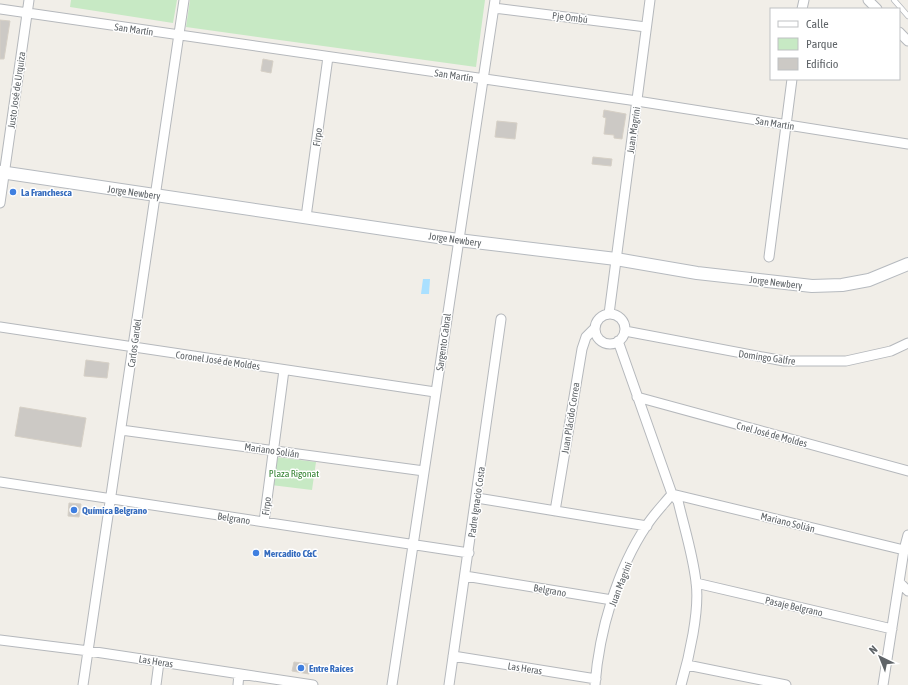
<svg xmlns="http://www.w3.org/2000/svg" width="908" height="685" font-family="'Asap Condensed',sans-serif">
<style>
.green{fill:#c7e9c4}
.water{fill:#aae0ff}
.building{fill:#ccc9c5;stroke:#d6d0c6}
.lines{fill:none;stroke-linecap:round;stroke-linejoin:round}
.lane-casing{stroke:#b5b8bc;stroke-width:6}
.street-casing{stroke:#b5b8bc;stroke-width:11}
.secondary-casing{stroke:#b6babf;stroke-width:14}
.lane{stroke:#fff;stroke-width:4.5}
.street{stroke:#fff;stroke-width:9}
.secondary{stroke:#fff;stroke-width:12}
.shop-dot{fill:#3f7fe0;stroke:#fff;stroke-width:1.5}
.labels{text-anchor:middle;stroke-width:3;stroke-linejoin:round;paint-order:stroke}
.street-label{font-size:10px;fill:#5f6468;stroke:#fff}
.shop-label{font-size:10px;font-weight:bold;fill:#366cbe;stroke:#fff;text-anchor:start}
.park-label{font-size:10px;fill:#348332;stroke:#fff}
</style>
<rect width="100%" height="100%" fill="#f1eee8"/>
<path class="green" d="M71,0H177L173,23L70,7Z
M190,0H485L476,67L186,27Z
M275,457L316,462L312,490L271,485Z"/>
<path class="water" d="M423,279H430L429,294H421Z"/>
<path class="building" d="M0,20L10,21L4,59H0Z
M263,59L273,61L271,73L261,71Z
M604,110L626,114L622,139L614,138V135L604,134L606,118L603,117Z
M497,121L517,123L515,139L495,137Z
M593,157L612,159L611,166L592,164Z
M86,360L109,363L107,378L84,376Z
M20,407L86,418L81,447L15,436Z
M69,503L81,504L79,517L68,516Z
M294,662L310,664L309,674L292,671Z"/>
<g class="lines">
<g class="lane-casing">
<path id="lane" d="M894,0L908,16"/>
</g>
<g class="street-casing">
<path id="street" d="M868,0L877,9
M494,8L646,27
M0,9L637,101L908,144
M802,9L804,0
M899,32L908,41
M0,203L29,0
M306,217L328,57
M769,257L792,79
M609,314L650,0
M595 329a15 15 0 1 1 30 0a15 15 0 1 1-30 0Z
M0,327L435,392
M625,331L784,361H846L891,351L908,343
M618,341L672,494L678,501C684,527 693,555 696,582C700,610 689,658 681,685
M637,397L908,471
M121,430L424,471
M0,482L469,553
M477,498L647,526
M555,511L582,349L586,337L594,329
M264,522L284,370
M465,576L612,600
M899,582L908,591
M696,583L892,629
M0,640L89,651L313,685
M453,656L596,679
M687,665L786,685
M83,685L184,0
M156,685L159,662
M238,685L239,674
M392,685L495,0
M449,685L501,319
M595,685C599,632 617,569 647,525C654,514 664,504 672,494L904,550
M883,685L904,550L908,535"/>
</g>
<g class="secondary-casing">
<path id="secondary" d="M0,172L458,240L616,259L697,273L812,286L842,285L869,280L908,264"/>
</g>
<use href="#lane" class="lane"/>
<use href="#street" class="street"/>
<use href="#secondary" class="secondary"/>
</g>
<g class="shop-dot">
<circle cx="13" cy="192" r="4"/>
<circle cx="74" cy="510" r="4"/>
<circle cx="256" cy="553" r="4"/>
<circle cx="301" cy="668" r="4"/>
</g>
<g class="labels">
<g class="street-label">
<text transform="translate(570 17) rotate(7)" y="4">Pje Ombú</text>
<text transform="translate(134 29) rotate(8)" y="4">San Martín</text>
<text transform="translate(454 75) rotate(8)" y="4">San Martín</text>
<text transform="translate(16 90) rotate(-82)" y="4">Justo José de Urquiza</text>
<text transform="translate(775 123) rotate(9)" y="4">San Martín</text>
<text transform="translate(633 130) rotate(-82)" y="4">Juan Magrini</text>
<text transform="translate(317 137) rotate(-82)" y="4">Firpo</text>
<text transform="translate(134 192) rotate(8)" y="4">Jorge Newbery</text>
<text transform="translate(455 239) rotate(8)" y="4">Jorge Newbery</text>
<text transform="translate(776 282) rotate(7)" y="4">Jorge Newbery</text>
<text transform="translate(443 342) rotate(-82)" y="4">Sargento Cabral</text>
<text transform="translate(134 343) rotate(-82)" y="4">Carlos Gardel</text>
<text transform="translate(767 357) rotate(8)" y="4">Domingo Galfre</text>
<text transform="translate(218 360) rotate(8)" y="4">Coronel José de Moldes</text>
<text transform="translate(570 418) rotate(-81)" y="4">Juan Plácido Correa</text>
<text transform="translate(772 434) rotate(15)" y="4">Cnel José de Moldes</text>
<text transform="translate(272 450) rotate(8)" y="4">Mariano Solián</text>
<text transform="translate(476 502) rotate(-82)" y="4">Padre Ignacio Costa</text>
<text transform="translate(266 506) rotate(-82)" y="4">Firpo</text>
<text transform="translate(234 518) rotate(9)" y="4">Belgrano</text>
<text transform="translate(788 522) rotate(14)" y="4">Mariano Solián</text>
<text transform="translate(620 584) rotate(-69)" y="4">Juan Magrini</text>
<text transform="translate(550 590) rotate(10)" y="4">Belgrano</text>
<text transform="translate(794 606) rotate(13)" y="4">Pasaje Belgrano</text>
<text transform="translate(156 661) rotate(9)" y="4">Las Heras</text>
<text transform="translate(525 668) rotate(9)" y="4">Las Heras</text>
</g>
<g class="shop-label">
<text x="21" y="196">La Franchesca</text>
<text x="82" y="514">Química Belgrano</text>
<text x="264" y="557">Mercadito C&amp;C</text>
<text x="309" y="672">Entre Raíces</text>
</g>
<g class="park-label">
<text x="294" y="477">Plaza Rigonat</text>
</g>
</g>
<rect x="770" y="8" width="130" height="72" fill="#ffffff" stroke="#bfc1c3"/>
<rect x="778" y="21" width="20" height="6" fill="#ffffff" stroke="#bfc1c3"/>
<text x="806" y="28" font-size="12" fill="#5f6468">Calle</text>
<rect x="778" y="38" width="20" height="12" fill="#c7e9c4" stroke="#bfc1c3"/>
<text x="806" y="48" font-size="12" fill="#5f6468">Parque</text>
<rect x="778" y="58" width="20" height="12" fill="#ccc9c5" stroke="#bfc1c3"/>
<text x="806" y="68" font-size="12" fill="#5f6468">Edificio</text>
<g transform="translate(880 657) rotate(317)" stroke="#ffffff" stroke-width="3" paint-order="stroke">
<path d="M0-3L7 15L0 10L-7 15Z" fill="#5f6468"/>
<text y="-6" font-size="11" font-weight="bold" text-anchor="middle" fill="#5f6468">N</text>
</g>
</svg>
